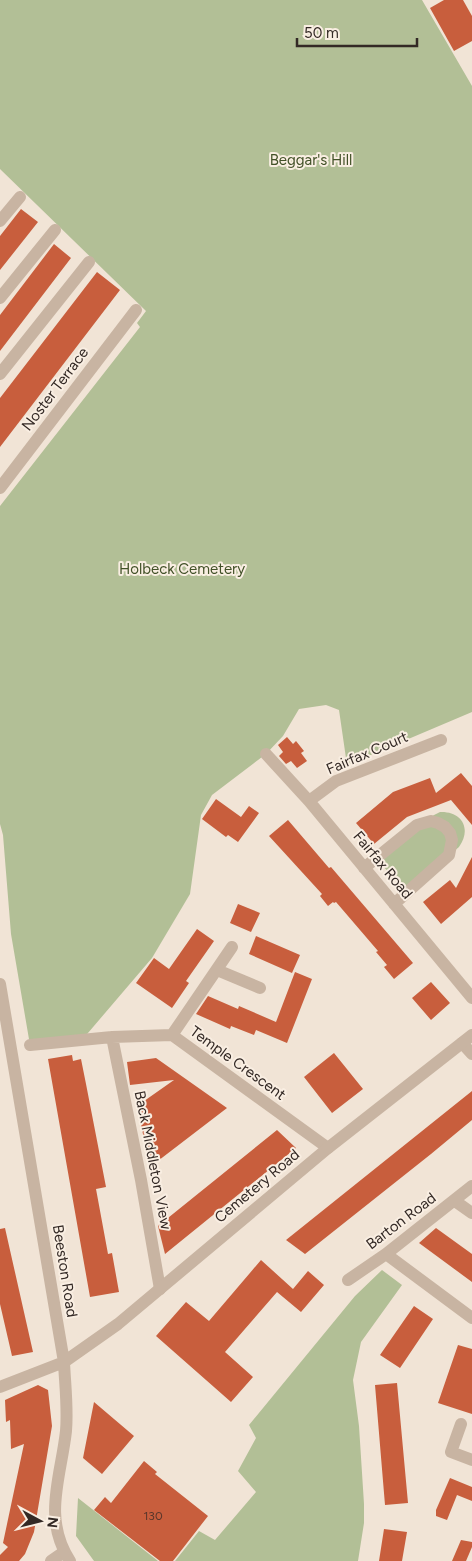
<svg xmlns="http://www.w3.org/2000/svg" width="472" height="1561" font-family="Figtree,sans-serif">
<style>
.green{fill:#b2bf96}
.building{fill:#c85e3d}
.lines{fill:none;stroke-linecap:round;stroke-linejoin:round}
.minor{stroke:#c8b4a2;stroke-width:12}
.tertiary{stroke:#c8b4a2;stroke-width:12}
.labels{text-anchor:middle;stroke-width:4;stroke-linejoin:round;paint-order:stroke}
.number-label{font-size:12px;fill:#58362b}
.park-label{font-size:15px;fill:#425128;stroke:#f9eee2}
.street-label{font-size:15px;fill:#332925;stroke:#f9eee2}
</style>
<rect width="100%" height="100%" fill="#f1e4d6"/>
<path class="green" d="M0,0H422L472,86V712L347,765L339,710L326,705L299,709L283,736L266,754L212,795L201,815L190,894L152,958L82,1040L30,1045L11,934L3,835L0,824V506L140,327L137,323L146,311L0,169Z
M440,812C462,811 472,829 459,847L405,892L378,860L434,815Z
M382,1270L402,1285L361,1342L353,1380L359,1426L364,1504V1523L358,1561H175L199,1531L215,1540L256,1492L238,1471L256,1438L249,1425L355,1296Z
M78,1498L158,1561H94L76,1536Z"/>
<path class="building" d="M444,0H463L472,16V41L454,51L430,8Z
M21,209L38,222L0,270V236Z
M54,244L71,258L0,351V315Z
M97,272L120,290L0,447V398Z
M287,737L293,744L296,741L304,751L301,753L307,761L297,768L291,761L286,764L279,756L283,752L278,745Z
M461,773L472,786V825L451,800L407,817L374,844L356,823L393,792L430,778L436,793Z
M216,799L241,817L249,806L259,813L238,842L228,835L226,837L202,819Z
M288,820L329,868L331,867L413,963L394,979L384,967L387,965L376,952L378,951L336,902L334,903L333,902L328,906L320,896L322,894L269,836Z
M472,857V897L441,924L423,902L450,880L456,888Z
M238,904L260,913L251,932L230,923Z
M197,929L214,941L186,981L189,983L172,1008L136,983L154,958L169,969Z
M256,936L300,955L292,973L249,954Z
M295,972L312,979L287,1043L256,1030L254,1035L231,1026L230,1029L196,1014L208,996L238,1009L239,1006L276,1022Z
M431,982L450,1003L431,1020L412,998Z
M334,1053L363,1089L332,1113L304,1077Z
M72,1055L73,1061L81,1059L86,1084L106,1187L96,1189L108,1254L112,1253L119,1292L90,1297L48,1059Z
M156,1058L227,1108L150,1167L137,1106L174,1080L130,1085L127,1062Z
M472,1091V1120L431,1154L305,1254L286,1240Z
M277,1130L296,1148L165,1254L158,1226Z
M5,1228L33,1352L12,1356L0,1304V1229Z
M436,1228L472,1254V1282L419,1243Z
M261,1260L293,1289L308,1271L324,1285L301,1312L277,1292L225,1352L253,1377L231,1402L156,1336L186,1302L209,1321Z
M414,1306L433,1319L400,1368L380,1355Z
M458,1345L472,1349V1414L438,1403Z
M397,1383L408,1503L385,1505L375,1385Z
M38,1385L48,1390L52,1426L34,1532L25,1554L19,1561H0V1555L8,1547L3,1543L24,1444L11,1449L10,1420L6,1422L5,1400Z
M94,1402L134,1436L102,1474L83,1458Z
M144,1461L157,1472L155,1474L208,1516L173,1561H160L94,1510L105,1497L111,1503Z
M450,1478L472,1487V1501L457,1495L447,1520L436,1516V1510Z
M384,1529L407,1532L402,1561H379Z
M461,1540L472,1542V1547L466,1561H452Z"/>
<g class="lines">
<path class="minor" d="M0,221L20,197
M0,298L55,230
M0,374L89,262
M0,488L136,310
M266,754L309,801L472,998
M309,801L336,781L441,740
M364,868L417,825L431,821L438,823L445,827L450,833L452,840L449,855L394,904
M217,970L260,988
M172,1035L232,947
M112,1037L141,1180L160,1289
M462,1043L472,1054
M30,1045L112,1037L172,1035L328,1148
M455,1201L472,1213
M386,1254L472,1318
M348,1280L386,1254L472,1186
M461,1424L451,1452L472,1460
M51,1561L64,1552"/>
<path class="tertiary" d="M0,984L64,1362C65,1385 68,1408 66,1431C61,1477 42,1518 70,1561
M0,1387L64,1362L118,1324L328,1148L472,1035"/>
</g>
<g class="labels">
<g class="number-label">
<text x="153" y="1520">130</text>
</g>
<g class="park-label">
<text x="311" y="165">Beggar's Hill</text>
<text x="182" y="574">Holbeck Cemetery</text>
</g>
<g class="street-label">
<text transform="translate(55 389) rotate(-53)" y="5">Noster Terrace</text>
<text transform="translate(367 753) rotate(-23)" y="5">Fairfax Court</text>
<text transform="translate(383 865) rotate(50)" y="5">Fairfax Road</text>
<text transform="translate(238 1063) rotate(36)" y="5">Temple Crescent</text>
<text transform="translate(153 1160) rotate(79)" y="5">Back Middleton View</text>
<text transform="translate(257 1186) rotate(-40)" y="5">Cemetery Road</text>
<text transform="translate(401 1221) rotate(-37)" y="5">Barton Road</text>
<text transform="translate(65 1271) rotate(81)" y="5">Beeston Road</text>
</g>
</g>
<g transform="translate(40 1521) rotate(97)" stroke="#f9eee2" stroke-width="4" paint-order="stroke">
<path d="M0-4L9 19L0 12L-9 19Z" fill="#332925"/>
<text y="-8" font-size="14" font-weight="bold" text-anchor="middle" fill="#332925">N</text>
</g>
<path d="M297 38v8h120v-8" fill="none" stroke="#332925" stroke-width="2.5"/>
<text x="304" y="38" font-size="15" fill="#332925" stroke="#f9eee2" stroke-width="4" paint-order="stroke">50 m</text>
</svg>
